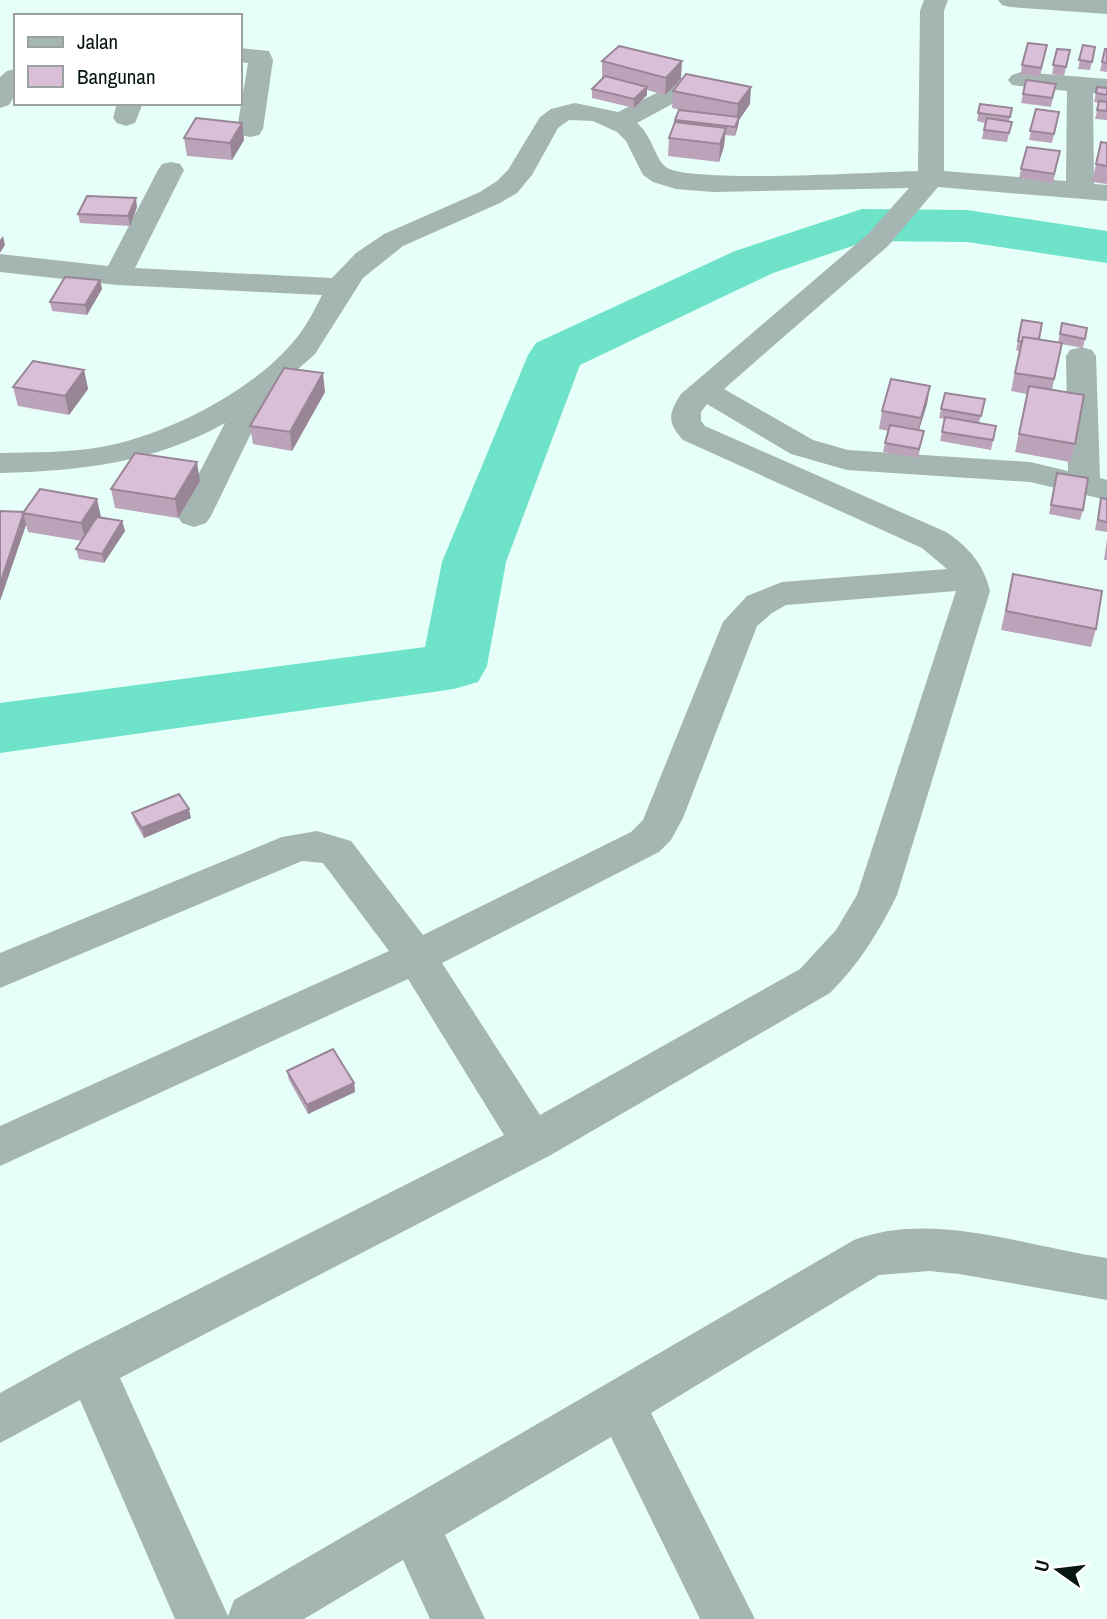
<svg xmlns="http://www.w3.org/2000/svg" width="1107" height="1619" font-family="'Archivo Narrow',sans-serif">
<style>
.lines{fill:none;stroke-linecap:round;stroke-linejoin:round}
.river{fill:#6fe3ca;fill-rule:evenodd}
.minor{fill:#a5b5b1;fill-rule:evenodd}
.wall{fill:#bba4b9}
.shaded-wall{fill:#988696}
.building{fill:#d9bfd7;stroke:#988696;stroke-width:2}
</style>
<rect width="100%" height="100%" fill="#e7fff9"/>
<g class="lines">
<path class="river" d="M862,209L967,210L1107,231V263L967,242L867,241L773,273L580,365L506,562L487,666L478,682L454,689L0,753V703L425,647L442,562L528,355L536,343L735,251Z"/>
<path class="minor" d="M924,0H948L944,11V171L1066,181L1067,91L1012,85L1008,80L1012,75L1021,72L1107,79V95L1093,93L1094,184L1107,185V201L938,187L888,246L724,389L813,440L848,450L1030,462L1068,471L1066,356L1070,350L1081,347L1092,350L1096,356L1100,478L1107,480V500L1030,482L847,470L791,454L707,404L701,412V421L705,426L946,532C969,547 984,565 990,591L897,895C879,932 859,964 830,993L549,1156L120,1378L228,1616L234,1600L854,1240C934,1210 1026,1247 1107,1258V1300L959,1274L929,1271L879,1275L651,1413L755,1619H700L611,1437L445,1535L485,1619H430L403,1560L304,1619H175L80,1400L0,1443V1393L74,1352L504,1135L408,979L0,1166V1126L389,951L323,863L302,861L0,988V953L282,837L317,831L351,841L423,935L631,832L643,820L723,622L747,596L782,582L947,569L922,548L683,440C667,422 668,414 681,394L868,234L909,188L713,192L676,189L653,182L643,175L626,141L617,132L593,121L569,120L558,128L532,175L517,193L500,203L403,246L363,278L315,354L270,394L211,516L206,523L194,527L182,523L177,516L225,423C154,463 80,471 0,473V453C34,452 68,453 101,447C165,436 253,391 294,341C306,327 314,311 322,295L117,285L0,272V254L108,266L158,170L162,164L171,162L180,164L184,170L135,268L332,278L356,253L384,234L480,192L497,181L508,170L540,117L551,109L575,103L618,112L691,76L700,79L704,84L700,89L637,123C652,135 655,159 666,167C688,184 878,172 918,171L920,11ZM956,591L857,895L836,930L800,969L540,1115L442,963L659,852L671,840L683,818L757,626L772,613L786,605Z
M998,0H1107V14L1010,7L1002,5Z
M240,48L269,51L273,60L263,129L259,135L250,137L241,135L237,129L248,63L240,62Z
M16,69C16,82 17,94 9,105L0,108V77L7,71Z
M117,103H143L135,123L126,126L117,123L113,118Z"/>
</g>
<path class="wall" d="M1047,45L1040,77L1021,74L1022,65Z
M1083,45L1095,47L1090,70L1078,69Z
M1057,49L1070,50L1064,76L1052,74Z
M1105,49H1107V72L1100,71Z
M602,61L681,79L665,95L647,90V95L634,108L592,98V89L602,79Z
M1056,84L1051,107L1021,103L1023,94Z
M1097,87L1107,88V120L1095,119L1099,103L1094,102Z
M673,91L750,104L739,120L738,126L735,136L725,135L724,146L719,162L668,156L669,138L674,124L675,120L685,111L672,108Z
M980,104L1012,108L1009,121L1012,122L1007,142L982,139L985,123L977,121Z
M1036,109L1059,112L1052,143L1029,140Z
M242,123L244,140L232,160L187,156L184,138Z
M1101,142L1107,143V184L1092,182Z
M1060,151L1053,183L1019,178L1021,169Z
M137,207L130,226L80,223L78,214Z
M100,280L102,289L87,315L52,311L50,302Z
M1022,320L1039,339L1058,343L1062,323L1087,328L1083,348L1061,344L1052,390L1075,444L1070,462L1015,452L1027,394L1011,391L1019,351L1016,350Z
M84,370L88,389L69,415L18,406L13,387Z
M930,386L927,404L919,430L924,431L918,458L883,452L888,431L879,429L882,411Z
M325,392L292,451L253,444L250,426Z
M985,399L979,423L996,426L991,450L940,441L945,419L939,418L941,409Z
M1057,473L1083,510L1080,520L1049,514Z
M200,481L178,518L115,508L111,489Z
M1101,498L1107,499V532L1095,530Z
M24,512L101,517L122,521L125,531L104,563L79,559L76,549L82,541L28,532L26,525L0,601Z
M1107,539V560H1104Z
M1013,574L1096,629L1091,647L1001,630Z
M132,813L191,818L144,838L135,822Z
M287,1071L354,1083L355,1092L308,1114L289,1080Z"/>
<path class="shaded-wall" d="M682,61L681,79L665,95L666,78Z
M647,87V95L634,108V99Z
M751,87L750,104L739,120L738,126L735,136L738,104Z
M242,123L244,140L232,160L230,143Z
M726,128L724,146L719,162L720,144Z
M136,198L137,207L130,226L128,216Z
M3,236L5,245L0,253V240Z
M100,280L102,289L87,315L85,305Z
M84,370L88,389L69,415L65,396Z
M323,373L325,392L292,451L290,432Z
M930,386L927,404L917,436L921,418Z
M197,462L200,481L178,518L175,499Z
M97,499L101,517L86,542L81,523Z
M24,515L26,525L0,601V584Z
M122,521L125,531L104,563L102,554Z
M189,809L191,818L144,838L142,828Z
M354,1083L355,1092L308,1114L307,1105Z"/>
<path class="building" d="M1028,43L1047,45L1041,68L1022,65Z
M1083,45L1095,47L1092,62L1079,60Z
M619,46L682,61L666,78L602,61Z
M1057,49L1070,50L1066,67L1053,65Z
M1105,49H1107V63L1102,62Z
M686,74L751,87L738,104L673,91Z
M605,76L647,87L634,99L592,89Z
M1026,80L1056,84L1052,98L1023,94Z
M1097,87L1107,88V95L1096,93Z
M1099,101L1107,102V111L1097,110Z
M980,104L1012,108L1010,117L978,113Z
M1036,109L1059,112L1054,134L1030,131Z
M679,110L739,117L735,127L675,120Z
M196,118L242,123L230,143L184,138Z
M987,118L1012,122L1009,133L984,130Z
M675,122L726,128L720,144L669,138Z
M1101,142L1107,143V166L1096,164Z
M1027,147L1060,151L1054,174L1021,169Z
M87,196L136,198L128,216L78,214Z
M65,277L100,280L85,305L50,302Z
M1022,320L1042,323L1039,339L1023,337L1022,342L1018,341Z
M1062,323L1087,328L1085,339L1060,334Z
M1023,337L1062,343L1054,379L1015,373Z
M33,361L84,370L65,396L13,387Z
M284,368L323,373L290,432L250,426Z
M891,379L930,386L921,418L882,411Z
M1029,386L1084,395L1075,444L1019,434Z
M945,393L985,399L981,416L941,409Z
M945,417L996,426L993,440L942,432Z
M890,425L924,431L919,449L885,443Z
M135,453L197,462L175,499L111,489Z
M1057,473L1088,478L1083,510L1051,505Z
M40,489L97,499L81,523L23,513Z
M1101,498L1107,499V522L1098,520Z
M0,511L24,512L0,584Z
M97,517L122,521L102,554L76,549Z
M1013,574L1102,591L1096,629L1006,611Z
M179,794L189,809L142,828L132,813Z
M333,1049L354,1083L307,1105L287,1071Z"/>
<rect x="14" y="14" width="228" height="91" fill="#ffffff" stroke="#9ca2a1" stroke-width="2"/>
<rect x="28" y="37" width="35" height="10" fill="#a5b5b1" stroke="#9ca2a1" stroke-width="2"/>
<text x="77" y="49" font-size="21" fill="#081613">Jalan</text>
<rect x="28" y="66" width="35" height="21" fill="#d9bfd7" stroke="#9ca2a1" stroke-width="2"/>
<text x="77" y="84" font-size="21" fill="#081613">Bangunan</text>
<g transform="translate(1058 1570) rotate(284)" stroke="#ffffff" stroke-width="5" paint-order="stroke">
<path d="M0-5L12 26L0 18L-12 26Z" fill="#081613"/>
<text y="-10" font-size="19" font-weight="bold" text-anchor="middle" fill="#081613">U</text>
</g>
</svg>
